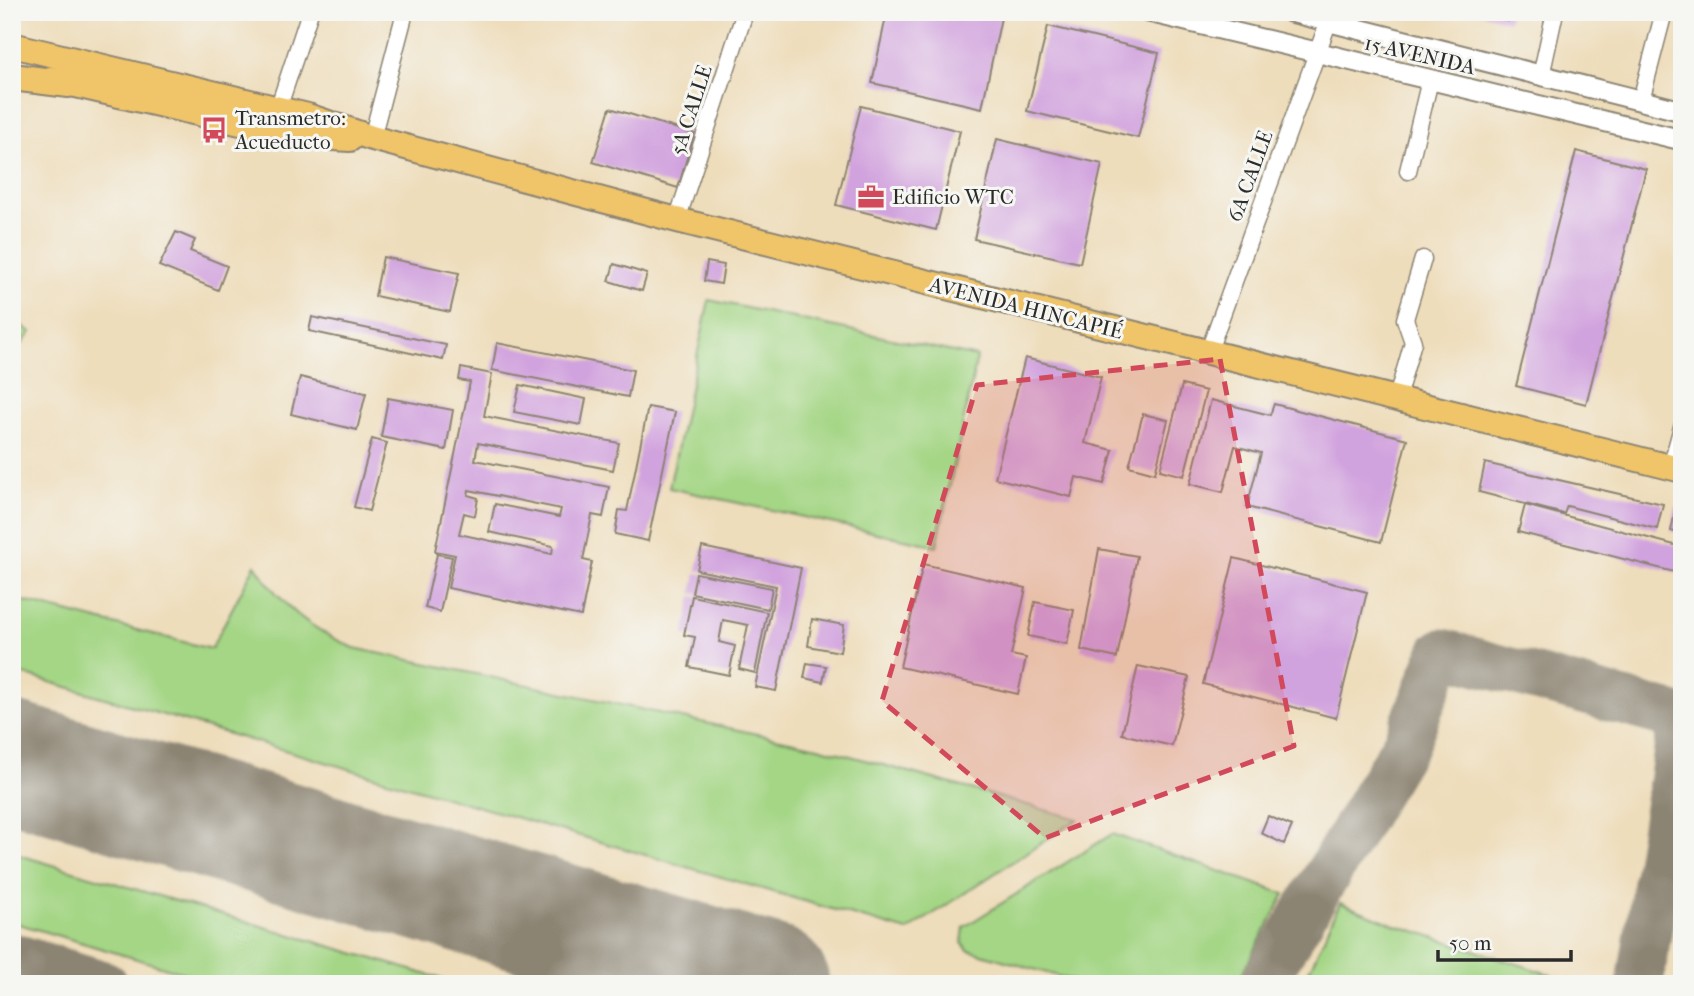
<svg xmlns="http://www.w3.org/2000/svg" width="1694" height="996" font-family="'IM FELL French Canon',serif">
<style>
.green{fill:#a4d685;stroke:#688058;stroke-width:2}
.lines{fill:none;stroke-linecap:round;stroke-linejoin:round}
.taxiway{stroke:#8c8473;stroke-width:47}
.runway{stroke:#8c8473;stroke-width:119}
.building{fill:#d1a3de;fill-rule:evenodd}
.minor-casing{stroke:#8c8473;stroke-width:19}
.tertiary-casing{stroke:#8c8473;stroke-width:23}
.primary-casing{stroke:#8c8473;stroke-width:28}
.trunk-casing{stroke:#8c8473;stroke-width:30}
.minor{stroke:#fff;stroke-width:16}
.tertiary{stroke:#fff;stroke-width:19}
.primary{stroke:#f0c469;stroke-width:24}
.trunk{stroke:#f0c469;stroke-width:26}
.marked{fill:#d1495b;fill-opacity:0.2;stroke:#d1495b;stroke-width:5;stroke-dasharray:14 9;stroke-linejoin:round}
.labels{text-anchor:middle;stroke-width:6;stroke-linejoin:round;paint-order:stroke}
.street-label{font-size:21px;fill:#2b2b2b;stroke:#f6f6f2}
.poi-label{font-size:21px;fill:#2b2b2b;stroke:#f6f6f2;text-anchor:start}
</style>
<rect width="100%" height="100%" fill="#f6f6f2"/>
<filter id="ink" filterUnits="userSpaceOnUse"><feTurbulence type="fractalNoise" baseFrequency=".0143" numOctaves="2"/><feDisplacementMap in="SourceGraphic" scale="14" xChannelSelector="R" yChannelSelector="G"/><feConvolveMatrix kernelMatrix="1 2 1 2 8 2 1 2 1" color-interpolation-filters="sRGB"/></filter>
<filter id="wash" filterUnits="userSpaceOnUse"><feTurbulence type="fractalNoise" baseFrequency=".00686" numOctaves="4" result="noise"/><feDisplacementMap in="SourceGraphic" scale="28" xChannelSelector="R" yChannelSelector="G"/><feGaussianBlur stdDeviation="1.57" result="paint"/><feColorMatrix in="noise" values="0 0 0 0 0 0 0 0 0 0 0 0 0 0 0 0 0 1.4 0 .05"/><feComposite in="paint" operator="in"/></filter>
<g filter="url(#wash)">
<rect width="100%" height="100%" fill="#edb"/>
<path class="green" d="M709,300L977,357L937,546L669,488Z
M12,318L31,332L12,357Z
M255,565C284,608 307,627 354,648L818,747L1078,819L907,931L12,671V598L211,649Z
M1112,834L1285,894L1236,984H1085L968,950L962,943L964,927Z
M12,853L459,984H221L12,922Z
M1340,903L1393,924L1580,984H1303Z"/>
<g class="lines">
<path class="taxiway" d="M12,956L104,984
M1262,984L1406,743L1442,652L1682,718
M1640,984L1682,720"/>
<path class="runway" d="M12,761L770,984"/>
</g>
<g id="blocks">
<path class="building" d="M887,12L1002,13L982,108L872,83Z
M1477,12H1511L1508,21Z
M1048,26L1159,53L1138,138L1027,111Z
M861,106L960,131L936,230L836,205Z
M610,108L694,134L678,188L593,162Z
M997,139L1102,164L1080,263L974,239Z
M1576,151L1646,169L1586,404L1516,386Z
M176,232L195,240L190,251L227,266L218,290L159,266Z
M12,240L20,248L12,256Z
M383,257L459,273L450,312L375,296Z
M707,262L724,265L721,284L704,281Z
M614,264L647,274L642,291L609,281Z
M312,317L446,345L443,360L309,331Z
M497,343L633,370L628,397L492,370Z
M1025,358L1101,377L1085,443L1113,450L1104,484L1076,477L1071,497L995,478Z
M461,368L492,374L484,416L619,443L613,470L478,443L475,460L609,487L603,517L592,515L583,560L592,562L581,616L448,588L455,555L435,551L470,382L459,380ZM469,490L561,509L559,517L495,504L489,532L553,546L552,554L459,534L464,513L475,516L478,498L468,495Z
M300,377L366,393L357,430L291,414Z
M520,385L586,399L581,425L514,412Z
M1182,385L1206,391L1184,476L1160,470Z
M388,398L453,410L446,450L381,437Z
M1211,400L1270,415L1274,404L1407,439L1381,542L1247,507L1261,453L1235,446L1223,492L1190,484Z
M648,407L675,412L648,541L615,534L619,510L627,511Z
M1143,414L1168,420L1155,473L1129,466Z
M372,439L387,443L369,511L354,507Z
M1485,463L1663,504L1657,529L1567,506L1564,514L1479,492Z
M1525,505L1682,547V574L1518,532Z
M1676,507L1682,508V534L1671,531Z
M702,547L801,568L776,691L755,687L776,586L697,570Z
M1099,549L1137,556L1117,658L1081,650Z
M437,554L452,557L440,612L425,608Z
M1234,558L1367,592L1336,718L1203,684Z
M923,564L1026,588L1011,655L1026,658L1018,694L900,667Z
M696,573L772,588L768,609L692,593Z
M692,596L767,612L755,673L739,669L748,625L723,620L719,642L735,646L729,675L689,667L695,637L684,635Z
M1035,602L1074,610L1067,644L1028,636Z
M812,619L844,625L840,652L808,646Z
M807,663L826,666L823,682L804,678Z
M1138,666L1189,677L1172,746L1122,734Z
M1268,816L1292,826L1284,844L1261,833Z"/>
</g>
</g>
<g filter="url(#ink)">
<use href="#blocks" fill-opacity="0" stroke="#8c8473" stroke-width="2"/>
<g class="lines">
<g class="minor-casing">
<path id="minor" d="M1541,76L1555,12
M1641,100L1664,12
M278,109L310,12
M372,138L403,20
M1408,171L1430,80
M677,220L745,12
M1208,353L1332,12
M1396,401L1413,342L1405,319L1423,259
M1671,467L1682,427"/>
</g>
<g class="tertiary-casing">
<path id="tertiary" d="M1149,12L1682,140
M1291,12L1682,111"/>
</g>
<g class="primary-casing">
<path id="primary" d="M12,45L308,116L372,138L677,220L1682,470
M50,79L297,136L350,139"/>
</g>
<g class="trunk-casing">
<path id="trunk" d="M12,77L69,84"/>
</g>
<use href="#minor" class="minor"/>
<use href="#tertiary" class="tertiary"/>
<use href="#primary" class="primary"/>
<use href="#trunk" class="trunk"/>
</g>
</g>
<path class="marked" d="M1220,359L1294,746L1045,838L882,701L977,385Z"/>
<defs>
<g id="bus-bare" transform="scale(2.1)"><path d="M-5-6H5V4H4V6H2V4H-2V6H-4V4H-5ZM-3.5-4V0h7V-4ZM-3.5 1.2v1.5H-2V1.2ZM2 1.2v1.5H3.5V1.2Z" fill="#d1495b" stroke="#f6f6f2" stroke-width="2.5" paint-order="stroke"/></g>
<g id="office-bare" transform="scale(2.1)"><path d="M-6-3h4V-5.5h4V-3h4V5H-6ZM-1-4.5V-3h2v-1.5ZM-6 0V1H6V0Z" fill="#d1495b" stroke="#f6f6f2" stroke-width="2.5" paint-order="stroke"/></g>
</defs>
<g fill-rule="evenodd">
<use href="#bus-bare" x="214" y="130"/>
<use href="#office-bare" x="871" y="197"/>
</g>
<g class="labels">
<g class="street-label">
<text transform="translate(1420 55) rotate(13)" y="7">15 AVENIDA</text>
<text transform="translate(691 110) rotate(-72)" y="7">5A CALLE</text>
<text transform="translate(1250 176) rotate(-70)" y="7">6A CALLE</text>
<text transform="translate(1026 308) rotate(14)" y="7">AVENIDA HINCAPIÉ</text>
</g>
<g class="poi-label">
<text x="235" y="125">Transmetro:<tspan x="235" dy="24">Acueducto</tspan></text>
<text x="892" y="204">Edificio WTC</text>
</g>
</g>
<rect width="1694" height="996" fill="none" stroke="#f6f6f2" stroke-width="42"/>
<path d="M1438 950v10h133v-10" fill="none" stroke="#2b2b2b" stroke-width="3.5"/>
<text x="1449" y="950" font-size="21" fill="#2b2b2b" stroke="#f6f6f2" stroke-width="5" paint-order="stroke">50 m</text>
</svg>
